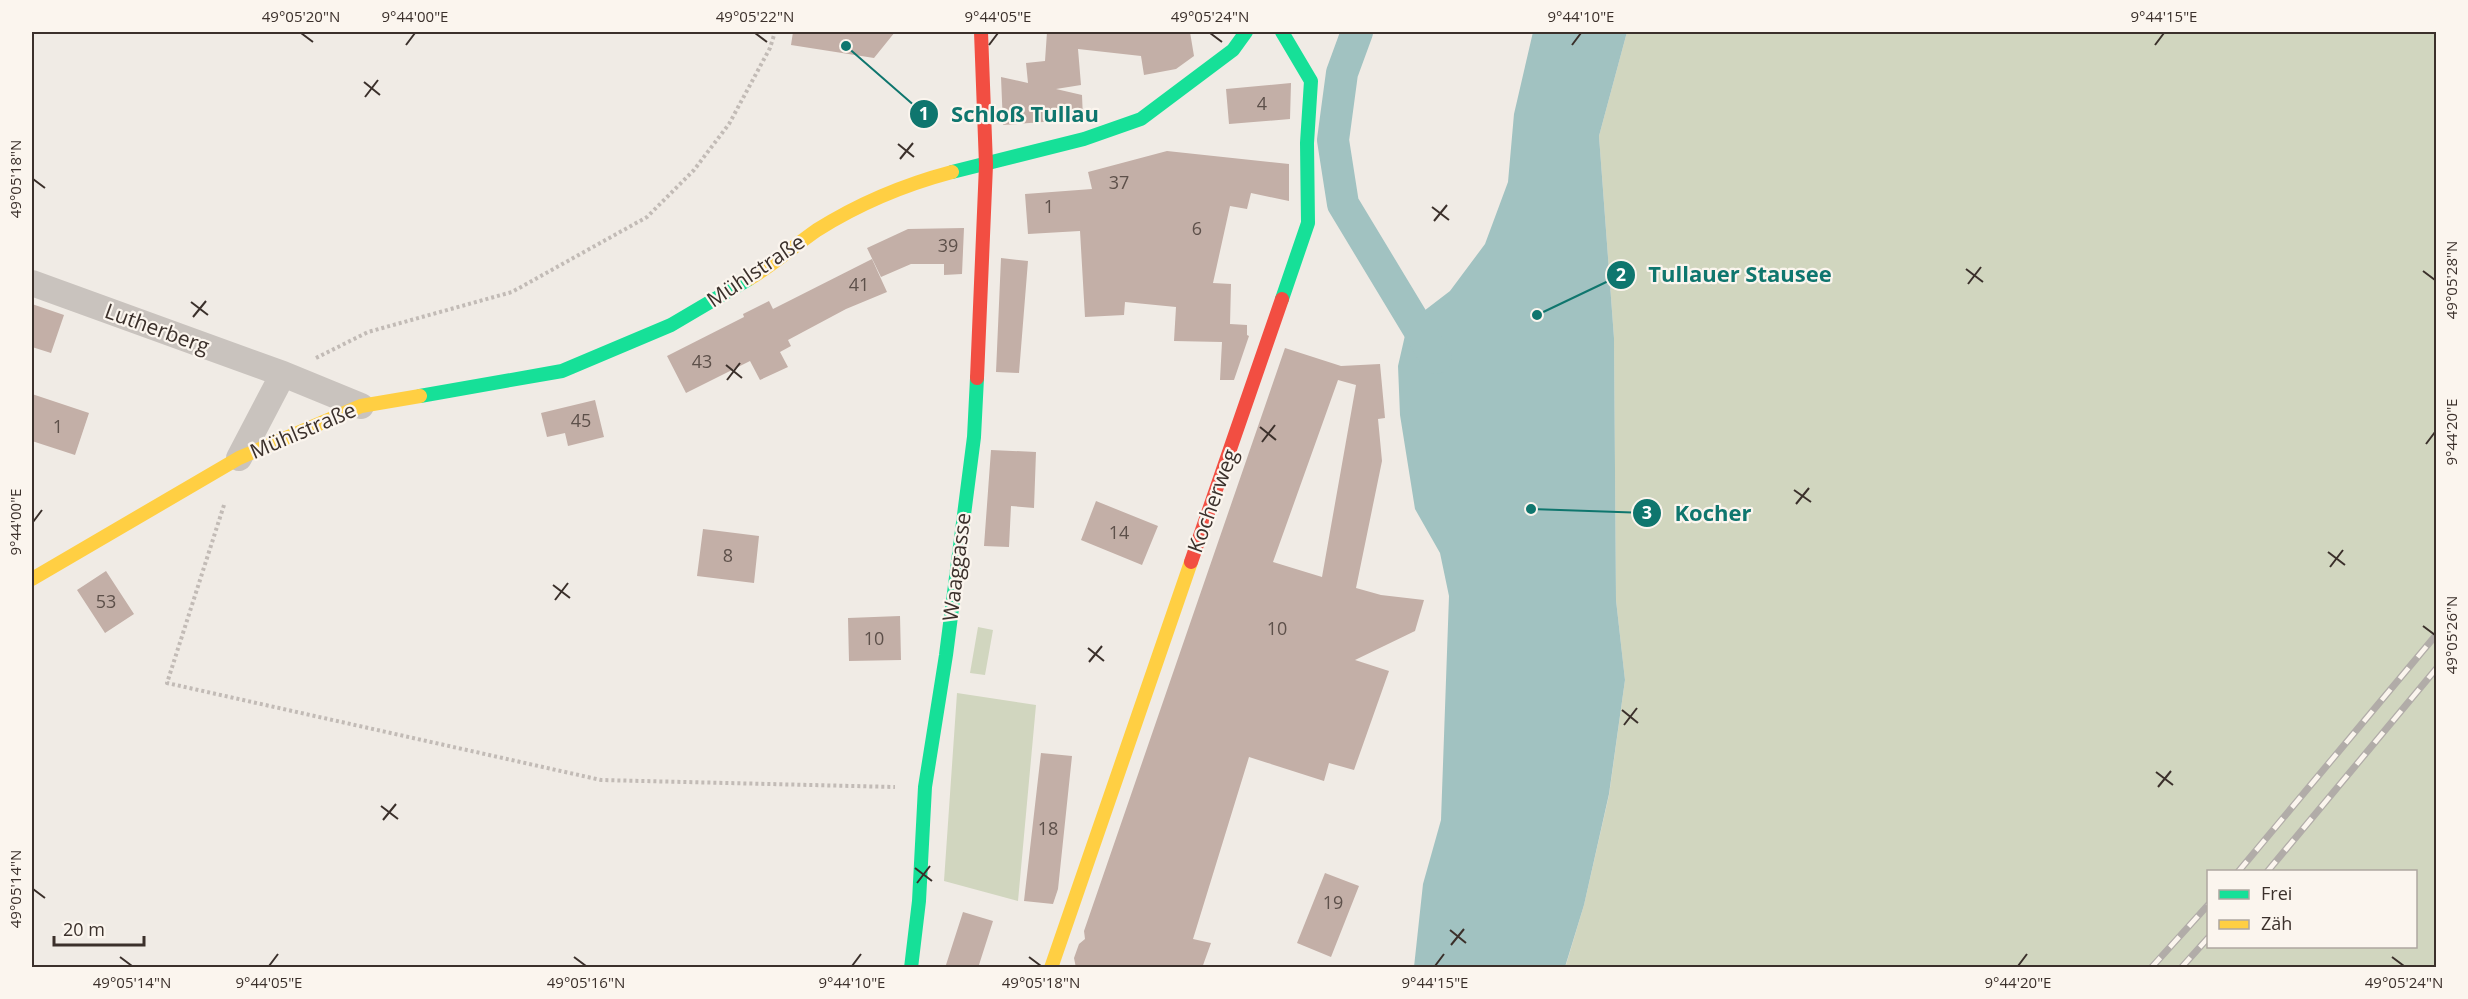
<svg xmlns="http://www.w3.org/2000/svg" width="2468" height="999" font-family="'Open Sans',sans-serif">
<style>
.green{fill:#d1d6bf;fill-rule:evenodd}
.water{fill:#a1c2c1}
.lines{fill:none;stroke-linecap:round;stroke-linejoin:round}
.canal{stroke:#a1c2c1;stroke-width:32}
.building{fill:#c3afa7;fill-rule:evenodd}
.path{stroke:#c2bbb6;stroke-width:4;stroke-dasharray:3 3;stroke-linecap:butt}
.street{stroke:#c9c3be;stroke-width:26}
.fast{stroke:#16e098;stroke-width:14}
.slow{stroke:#ffcf43;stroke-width:14}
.jam{stroke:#f24e42;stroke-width:14}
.rail-casing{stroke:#b1aca8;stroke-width:7}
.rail{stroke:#fbf5ee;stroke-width:4.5;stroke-dasharray:14;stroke-linecap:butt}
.ticks{fill:none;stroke:#3b302b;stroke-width:2}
.labels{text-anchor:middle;stroke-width:4.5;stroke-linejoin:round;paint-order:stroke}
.number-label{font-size:18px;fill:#5d504a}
.street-label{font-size:21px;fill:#3b302b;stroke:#fbf5ee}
.leader{fill:none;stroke:#0f766e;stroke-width:2}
.callout-dot{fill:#0f766e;stroke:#fbf5ee;stroke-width:2}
.mark-label{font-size:18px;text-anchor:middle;font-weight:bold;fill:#fff}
.callout-label{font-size:22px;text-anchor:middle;font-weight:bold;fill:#0f766e;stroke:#fbf5ee;stroke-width:4.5;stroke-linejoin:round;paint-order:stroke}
.neatline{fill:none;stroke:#3b302b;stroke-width:2}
.ticks-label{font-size:15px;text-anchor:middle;fill:#3b302b}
</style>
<rect width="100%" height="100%" fill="#f0ebe5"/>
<path class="green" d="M1627,32H2436V967L1565,968L1584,905L1609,795L1625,680L1616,600L1614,338L1599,136ZM2208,872H2416V946H2208Z
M978,627L993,630L985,675L970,673Z
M957,693L1036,705L1018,901L944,881Z"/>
<path class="water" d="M1533,32H1627L1599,136L1614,338L1616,600L1625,680L1609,794L1584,905L1565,967H1414L1423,884L1441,820L1449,596L1440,553L1415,509L1400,415L1398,366L1406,331L1420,314L1450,291L1485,244L1508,182L1514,114Z"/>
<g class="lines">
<path class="canal" d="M1357,32L1342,73L1333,140L1343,204L1436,358"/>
</g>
<path class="building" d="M793,32H895L874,58L791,45Z
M1047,32H1190L1194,56L1176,69L1144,75L1141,56L1078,49L1081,85L1056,89L1082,95L1083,119L1003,125L1001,77L1028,83L1026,63L1045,61Z
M1291,83L1290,119L1229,124L1226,89Z
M1167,151L1289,164V201L1251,193L1247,209L1230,206L1213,283L1231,284L1230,324L1247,325V335L1249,336L1234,380H1220L1222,342L1174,341L1176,307L1125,302L1124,315L1085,317L1080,231L1028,234L1025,194L1092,189L1088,172Z
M964,228L962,274L944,275V264H911L881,277L867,248L908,229Z
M1001,258L1028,261L1019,373L996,372Z
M872,259L887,292L846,309L788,340L791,346L780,352L788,367L760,380L750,361L686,393L667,356L744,317L743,314L769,301L773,309Z
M32,304L64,315L51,353L32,347Z
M1285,348L1341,366L1380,364L1385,418L1378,419L1382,461L1356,588L1381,595L1424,600L1415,631L1355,660L1389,671L1354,770L1329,763L1324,781L1249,757L1193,939L1211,943L1202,968H1076L1074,958L1079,944L1085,939L1084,931ZM1338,380L1356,385L1322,577L1273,562Z
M32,394L89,413L75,455L32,441Z
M595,400L604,437L568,446L565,433L547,437L541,413Z
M991,450L1036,452L1034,508L1011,506L1009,547L984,546Z
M1096,501L1158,526L1142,565L1081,540Z
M703,529L759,536L754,583L697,576Z
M106,571L134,614L105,633L77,590Z
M900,616L901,660L849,661L848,618Z
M1041,753L1072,756L1058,889L1053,904L1024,901Z
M1325,873L1359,886L1331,957L1297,943Z
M963,912L993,921L978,968H945Z"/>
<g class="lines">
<path class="path" d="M316,358L368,332L512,292L647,217L694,170L729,124L770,48L775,32
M224,505L167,683L601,780L895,787"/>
<path class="street" d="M32,283L283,374L361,406
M239,458L283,374"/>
<path class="fast" d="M952,172L1084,139L1141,119L1233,50L1246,32
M1282,299L1308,223L1307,143L1311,81L1282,32
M420,396L562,371L671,325L749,279
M911,968L919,901L925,787L946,655L974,437L977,378"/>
<path class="slow" d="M749,279C773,265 794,246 817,230C860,203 903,185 952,172
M32,579L239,458L361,406L420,396
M1051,968L1191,562"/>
<path class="jam" d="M977,378L986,165L981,32
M1191,562L1282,299"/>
<g class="rail-casing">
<path id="rail" d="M2238,872L2436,635
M2267,872L2436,669
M2151,968L2208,905
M2181,968L2208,938"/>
</g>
<use href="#rail" class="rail"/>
</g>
<path class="ticks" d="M301,33L313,42M755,33L767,42M1210,33L1222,42M406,45L415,33M989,45L998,33M1572,45L1581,33M2155,45L2164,33M364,82L380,95M365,97L378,80M898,144L914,157M900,159L913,143M33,179L45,188M1432,207L1449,220M1434,221L1447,205M1966,269L1983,282M2423,271L2435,280M1968,284L1981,267M191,302L208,315M193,317L206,301M726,365L742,378M727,380L740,363M1260,427L1276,440M1262,442L1275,425M2426,444L2435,432M1794,490L1811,502M1796,504L1809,488M33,522L42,510M2328,552L2345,565M2330,567L2343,550M553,585L570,598M555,600L568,583M2423,626L2435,635M1088,648L1104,661M1089,662L1102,646M1622,710L1638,723M1624,725L1637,708M2156,772L2173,785M2158,787L2171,771M381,806L398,819M383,820L396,804M915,868L932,881M917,883L930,866M33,889L45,898M1450,930L1466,943M1451,945L1464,929M120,957L132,966M574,957L586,966M1029,957L1041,966M2392,957L2404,966M269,966L278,954M852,966L861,954M1435,966L1444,954M2018,966L2027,954"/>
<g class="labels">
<g class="number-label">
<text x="1262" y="110">4</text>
<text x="1119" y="189">37</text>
<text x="1049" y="213">1</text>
<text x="1197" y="235">6</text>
<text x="948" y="252">39</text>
<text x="859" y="291">41</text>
<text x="702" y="368">43</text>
<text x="581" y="427">45</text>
<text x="58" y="433">1</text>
<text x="1119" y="539">14</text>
<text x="728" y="562">8</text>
<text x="106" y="608">53</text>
<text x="1277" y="635">10</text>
<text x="874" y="645">10</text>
<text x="1048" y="835">18</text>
<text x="1333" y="909">19</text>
</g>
<g class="street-label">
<text transform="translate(756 271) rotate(-34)" y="7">Mühlstraße</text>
<text transform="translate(157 329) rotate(20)" y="7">Lutherberg</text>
<text transform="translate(303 431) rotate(-23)" y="7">Mühlstraße</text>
<text transform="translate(1213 501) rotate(-70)" y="7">Kocherweg</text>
<text transform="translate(957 567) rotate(-83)" y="7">Waaggasse</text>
</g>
</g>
<path class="leader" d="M846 46L924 114M1537 315L1621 275M1531 509L1647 513"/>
<g class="callout-dot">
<circle cx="846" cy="46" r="6"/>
<circle cx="1537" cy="315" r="6"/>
<circle cx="1531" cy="509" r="6"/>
<circle cx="924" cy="114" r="15"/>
<circle cx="1621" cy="275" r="15"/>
<circle cx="1647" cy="513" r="15"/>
</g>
<g class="mark-label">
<text x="924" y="120">1</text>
<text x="1621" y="281">2</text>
<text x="1647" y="519">3</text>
</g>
<g class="callout-label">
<text x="1025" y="122">Schloß Tullau</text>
<text x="1740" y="282">Tullauer Stausee</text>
<text x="1713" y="521">Kocher</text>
</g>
<rect width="2468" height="999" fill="none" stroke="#fbf5ee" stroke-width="66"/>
<rect x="2207" y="870" width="210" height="78" fill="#fbf5ee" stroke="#aea6a0" stroke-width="1.5"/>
<rect x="2219" y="890" width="30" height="9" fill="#16e098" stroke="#aea6a0" stroke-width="1.5"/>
<text x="2261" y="900" font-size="18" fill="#3b302b">Frei</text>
<rect x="2219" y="920" width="30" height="9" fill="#ffcf43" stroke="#aea6a0" stroke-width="1.5"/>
<text x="2261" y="930" font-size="18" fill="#3b302b">Zäh</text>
<path d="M54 936v9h90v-9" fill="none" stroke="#3b302b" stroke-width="3"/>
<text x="63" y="936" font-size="18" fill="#3b302b" stroke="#fbf5ee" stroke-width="4.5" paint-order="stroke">20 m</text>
<rect x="33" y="33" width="2402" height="933" class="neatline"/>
<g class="ticks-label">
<text x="301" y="22">49°05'20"N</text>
<text x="415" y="22">9°44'00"E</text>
<text x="755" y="22">49°05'22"N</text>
<text x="998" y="22">9°44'05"E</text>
<text x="1210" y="22">49°05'24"N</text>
<text x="1581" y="22">9°44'10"E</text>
<text x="2164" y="22">9°44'15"E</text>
<text transform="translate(16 179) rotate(-90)" y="5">49°05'18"N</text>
<text transform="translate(2452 280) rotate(-90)" y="5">49°05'28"N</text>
<text transform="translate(2452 432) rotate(-90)" y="5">9°44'20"E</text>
<text transform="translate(16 522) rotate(-90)" y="5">9°44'00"E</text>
<text transform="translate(2452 635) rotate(-90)" y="5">49°05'26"N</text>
<text transform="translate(16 889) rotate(-90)" y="5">49°05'14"N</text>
<text x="132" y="988">49°05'14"N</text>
<text x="269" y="988">9°44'05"E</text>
<text x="586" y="988">49°05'16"N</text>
<text x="852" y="988">9°44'10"E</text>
<text x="1041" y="988">49°05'18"N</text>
<text x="1435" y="988">9°44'15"E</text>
<text x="2018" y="988">9°44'20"E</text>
<text x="2404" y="988">49°05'24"N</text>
</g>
</svg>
